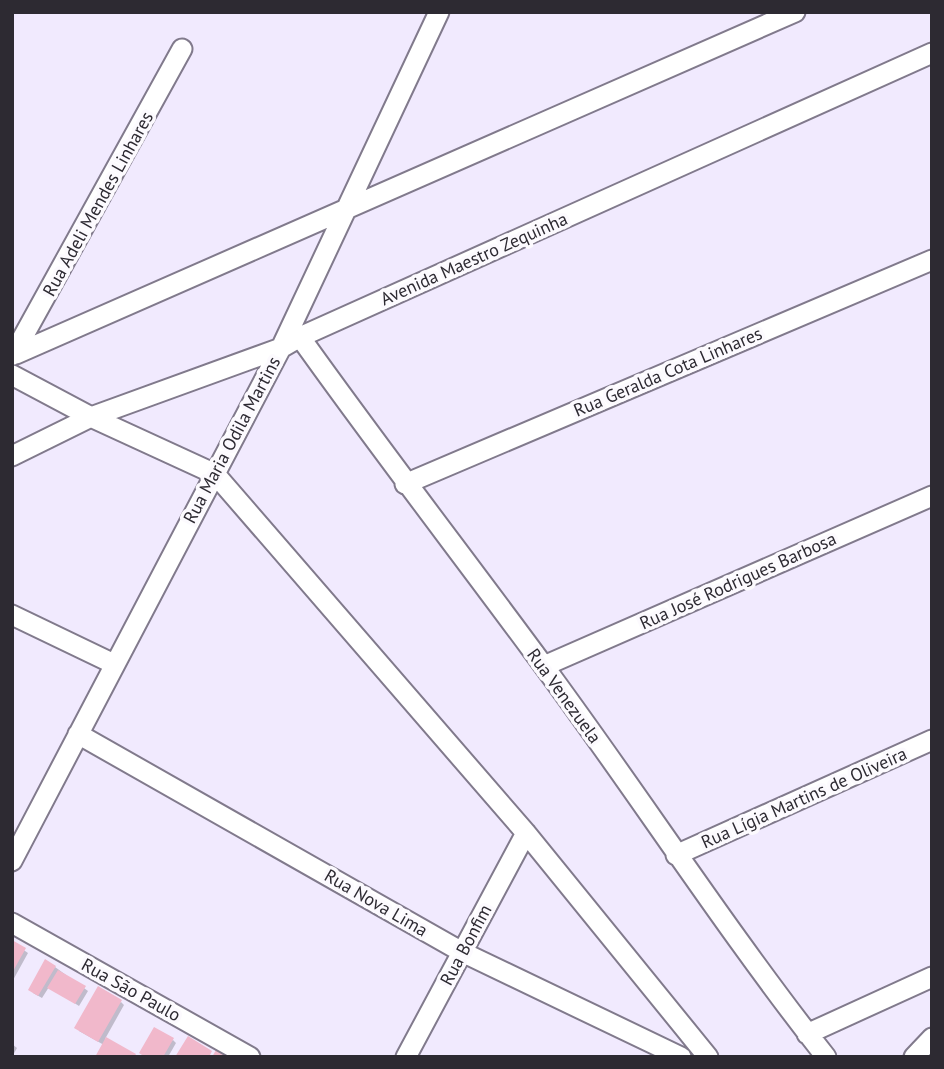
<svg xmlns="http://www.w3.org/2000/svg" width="944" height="1069" font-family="'PT Sans',sans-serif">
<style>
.shadow{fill:#0003}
.building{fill:#f1b8cb}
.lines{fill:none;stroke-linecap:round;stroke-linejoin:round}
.minor-casing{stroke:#817a8c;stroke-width:23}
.minor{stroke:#fff;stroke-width:19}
.labels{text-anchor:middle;stroke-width:7;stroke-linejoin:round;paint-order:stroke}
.street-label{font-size:18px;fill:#2d2a32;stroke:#fcfafe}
</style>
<rect width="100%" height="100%" fill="#f1eafe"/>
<path class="shadow" d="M12,942L28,953L12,982Z
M55,967L88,991L79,1006L49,987L42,998L33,993Z
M121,1002L124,1005L105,1039L136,1057H97L104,1045L79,1031Z
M173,1040L176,1043L168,1057H145Z
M12,1044L17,1048L12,1057Z"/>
<path class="building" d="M12,940L26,948L12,973Z
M45,959L56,966L38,996L28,990Z
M58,970L86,986L75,1004L47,988Z
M98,986L122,1000L98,1042L74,1028Z
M154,1027L174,1038L163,1057H145L139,1053Z
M188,1036L212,1051L209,1057H175Z
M106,1037L136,1054L134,1057H95Z
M216,1050L227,1057H212Z"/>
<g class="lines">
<g class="minor-casing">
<path id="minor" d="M300,337C379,448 462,555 543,665C639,795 726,930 826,1057
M16,354L795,12
M13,355L182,49
M12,375L91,417L215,474L526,833L708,1057
M12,456L91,417L281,348L300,337L932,53
M405,484L932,260
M12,615L114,664
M544,666L932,496
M78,734L462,952L681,1057
M676,855L932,740
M12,861L281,348L439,12
M12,923L250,1057
M807,1034L932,977
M406,1057L526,833
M914,1057L932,1038"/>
</g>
<use href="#minor" class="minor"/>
</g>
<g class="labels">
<g class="street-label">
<text transform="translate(98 204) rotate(-61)" y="6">Rua Adeli Mendes Linhares</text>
<text transform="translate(474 259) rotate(-24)" y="6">Avenida Maestro Zequinha</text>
<text transform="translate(668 372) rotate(-23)" y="6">Rua Geralda Cota Linhares</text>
<text transform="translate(232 440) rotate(-62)" y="6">Rua Maria Odila Martins</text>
<text transform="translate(738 581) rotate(-24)" y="6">Rua José Rodrigues Barbosa</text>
<text transform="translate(564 696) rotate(54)" y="6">Rua Venezuela</text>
<text transform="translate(804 798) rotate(-24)" y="6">Rua Lígia Martins de Oliveira</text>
<text transform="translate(376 903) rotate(30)" y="6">Rua Nova Lima</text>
<text transform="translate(466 945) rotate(-62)" y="6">Rua Bonfim</text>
<text transform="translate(131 990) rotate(29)" y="6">Rua São Paulo</text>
</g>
</g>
<rect width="944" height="1069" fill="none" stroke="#2d2a32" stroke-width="28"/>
</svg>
